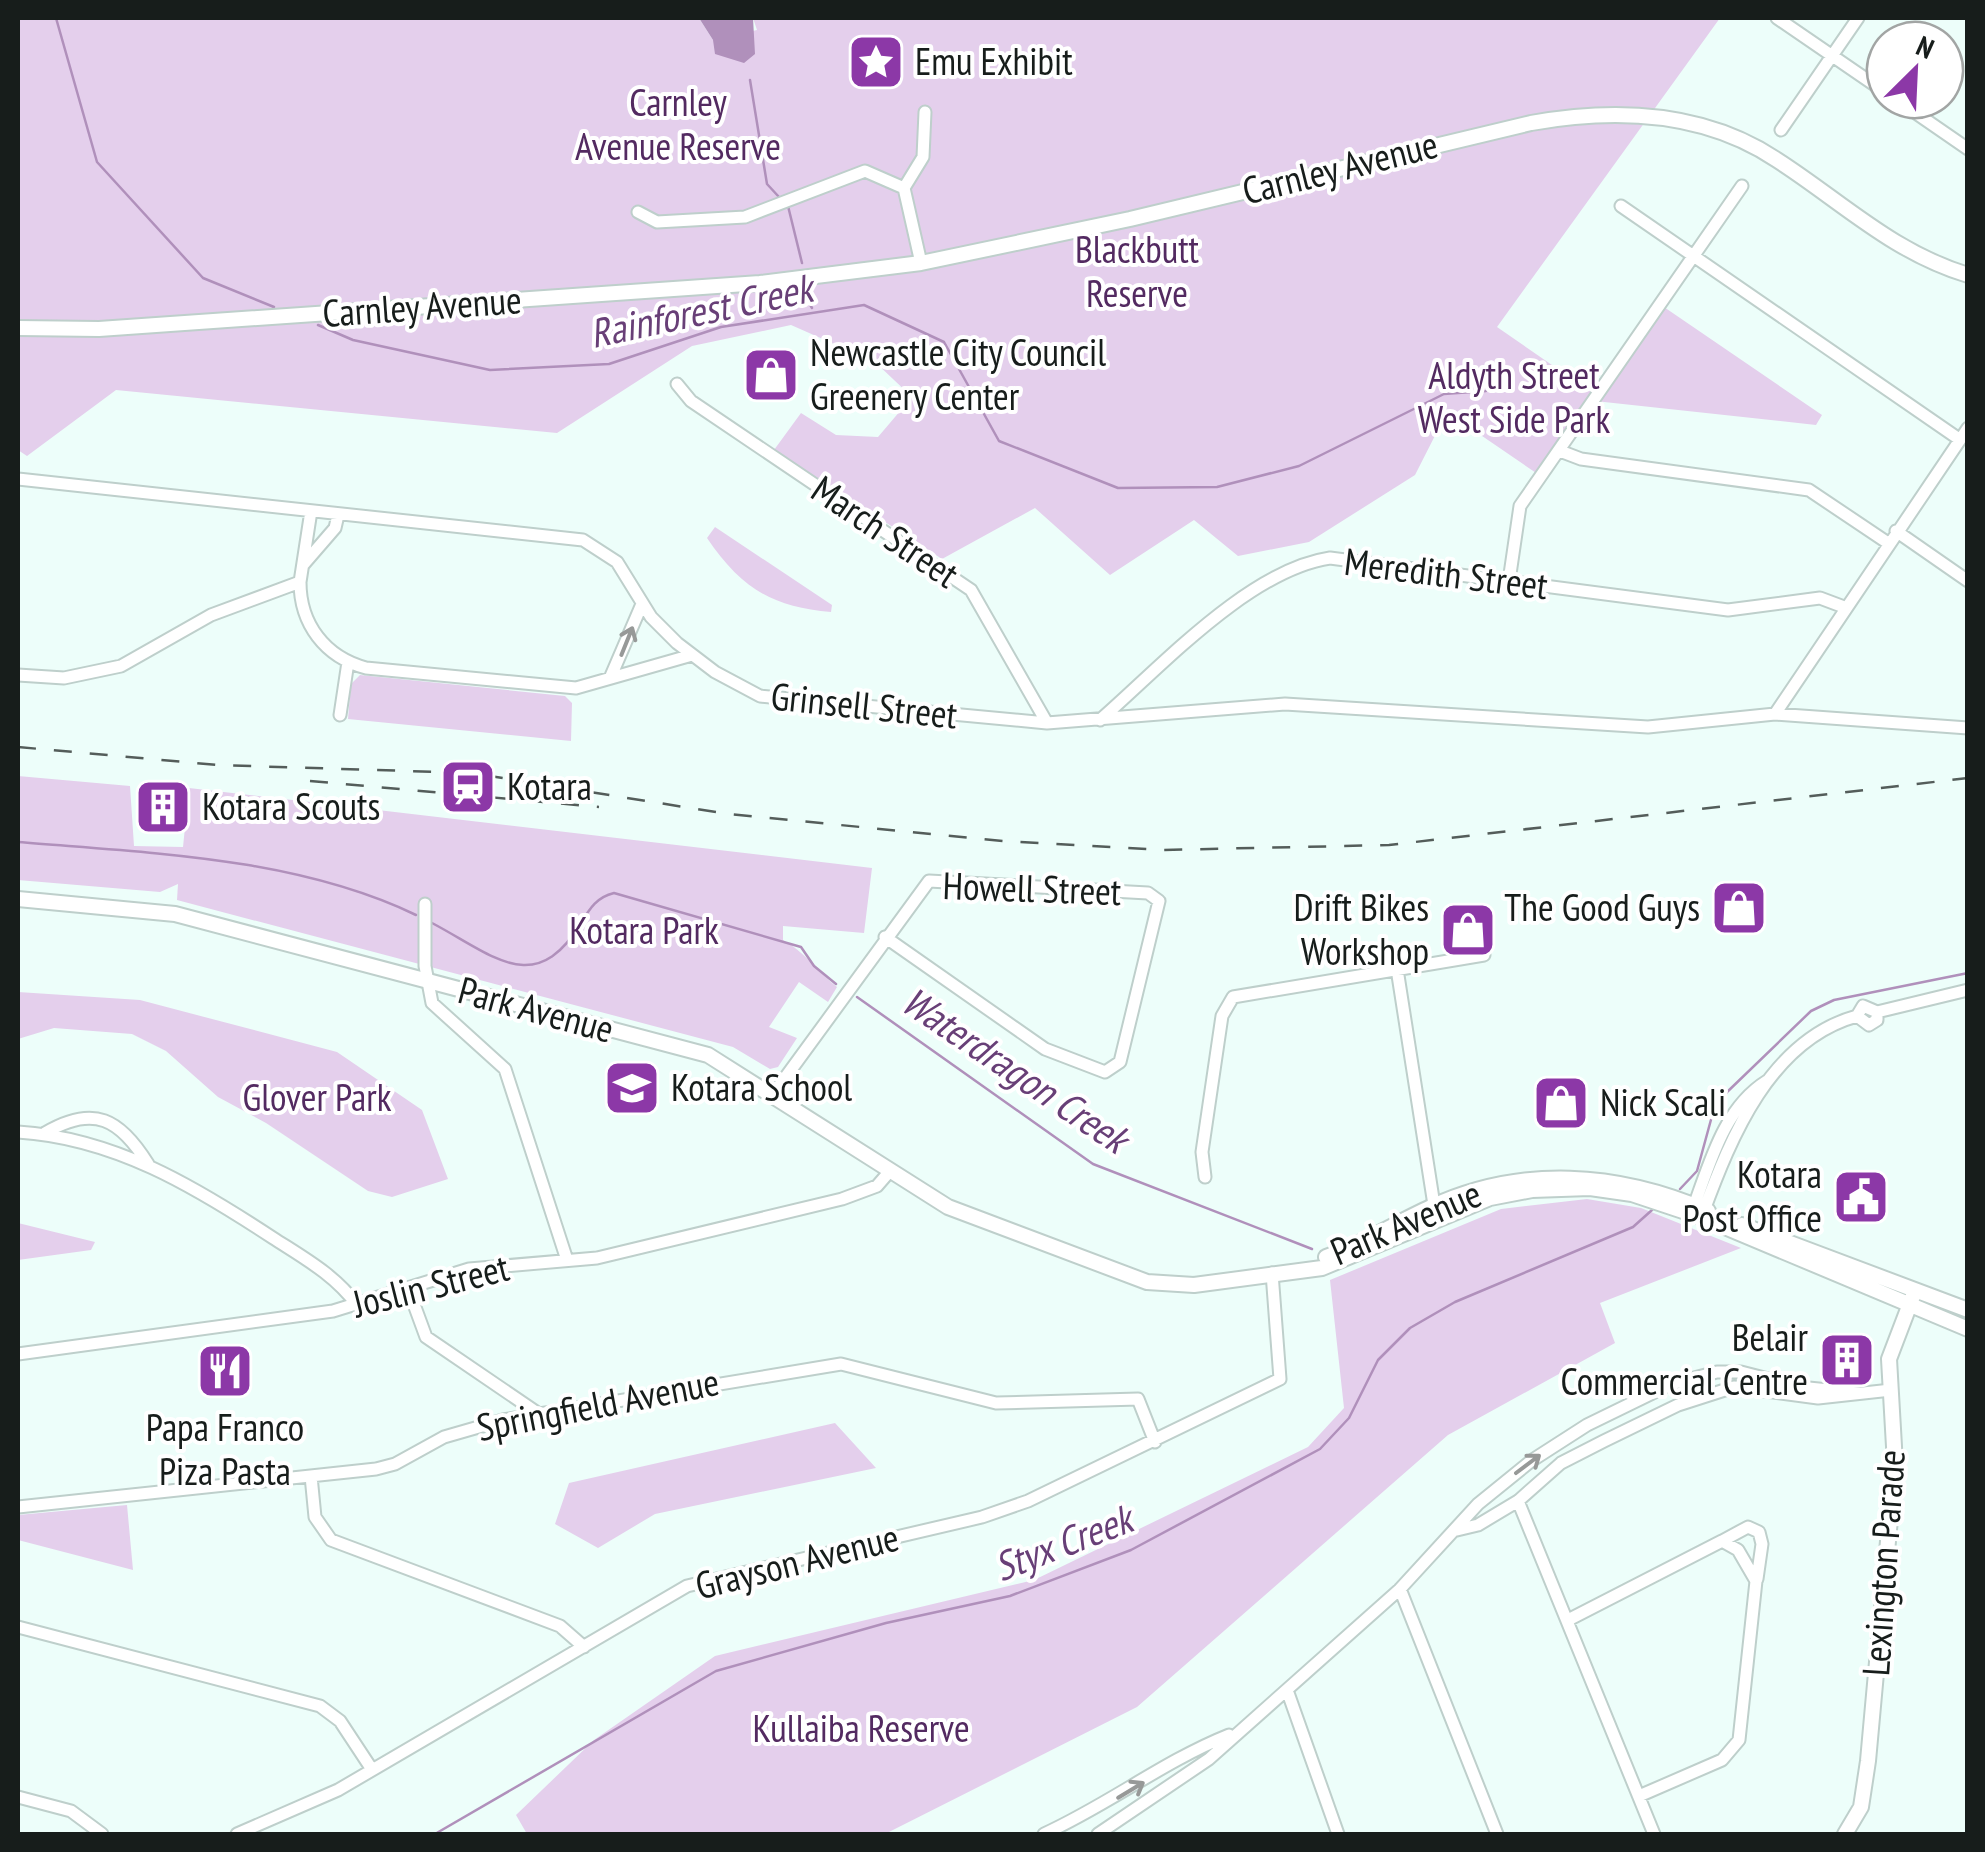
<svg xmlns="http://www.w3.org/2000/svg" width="1985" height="1852" font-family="'PT Sans Narrow',sans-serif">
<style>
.green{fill:#e4cfec}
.water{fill:#b090bb}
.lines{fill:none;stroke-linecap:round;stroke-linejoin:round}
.stream{stroke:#b090bb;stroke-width:2.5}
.minor-casing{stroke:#becfcb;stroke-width:15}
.major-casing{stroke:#becfcb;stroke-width:18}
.minor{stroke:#fff;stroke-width:11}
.major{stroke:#fff;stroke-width:14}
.rail{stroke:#545d5a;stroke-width:2.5;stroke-dasharray:18 18;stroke-linecap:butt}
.oneway{stroke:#979998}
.labels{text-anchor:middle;stroke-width:8;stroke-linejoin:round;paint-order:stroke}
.poi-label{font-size:38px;fill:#171d1b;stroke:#fff;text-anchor:start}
.park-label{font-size:38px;fill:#532a61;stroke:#fff}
.street-label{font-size:38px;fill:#171d1b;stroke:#fff}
.water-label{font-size:40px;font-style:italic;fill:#683f77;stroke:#fff}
</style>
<rect width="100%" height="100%" fill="#edfefa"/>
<path class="green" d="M18,18H699L713,40L757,30L753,18H1720L1497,327L1597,396L1661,305L1822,415L1816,425L1595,401L1542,477L1447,412L1415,475L1309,542L1238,556L1194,520L1110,575L1035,508L942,559L774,450L801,413L836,435L878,437L912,397L875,362L791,325L692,346L557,433L116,390L27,456L18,450Z
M715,527L832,605L831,612C772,607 741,588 707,538Z
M360,675L565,696L572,703L571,741L348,719L351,684Z
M18,776L130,786L134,846L183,847L189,788L872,868L864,933L783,926V940C804,951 818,972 837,987L828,1002L799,982L769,1027L797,1038L778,1067L770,1069L733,1047L177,900L178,884L160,892L18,880Z
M18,992L140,1000L337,1052L422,1110L448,1179L392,1197L368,1191L266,1123L218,1097L166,1051L132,1034L54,1028L18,1039Z
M1587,1199L1641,1208L1741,1248L1600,1303L1615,1343L1448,1435L1137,1707L885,1834H527L516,1815L594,1740L715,1656L1034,1580L1308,1447L1344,1408L1330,1280L1501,1209Z
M18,1223L95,1242L91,1250L18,1260Z
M835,1423L876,1468L655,1514L598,1548L555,1524L569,1483Z
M127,1505L133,1570L18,1540V1515Z"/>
<path class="water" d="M699,18H753L755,54L744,63L715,54L713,40Z"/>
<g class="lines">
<path class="stream" d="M56,18L97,162L203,278L274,307
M750,80L767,184L779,197
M788,206L802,263
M805,296L812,308
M318,325L353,340L490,370L609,364L721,327L864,305L944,342L999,441L1118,488L1217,487L1299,466L1444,394L1486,391
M18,842C149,853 295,857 416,915
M432,923C493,955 535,999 581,923C590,908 597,897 614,893L801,947L814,966L836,984
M857,997L1093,1164L1312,1249
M1680,1189L1697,1171L1712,1116L1725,1094L1811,1011L1834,1000L1968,973
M435,1834L716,1671L886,1623L1010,1596L1131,1550L1320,1449L1349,1418L1378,1360L1410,1328L1455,1302L1633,1227L1652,1210"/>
<g class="minor-casing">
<path id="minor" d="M1777,18L1885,92
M1897,100L1968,149
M1781,130L1858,18
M904,188L923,157L925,112
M1621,206L1959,439
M638,212L657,222L745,217L865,171L904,188L921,263
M677,384L691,401L971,590L1047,723
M1560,451L1581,459L1809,490L1888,543
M18,479L583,540L617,562L651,617L677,643L715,672L760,696L1047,723L1285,704L1648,727L1775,714L1968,728
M1896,531L1968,581
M303,565L335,528L338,515
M1509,581L1520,506L1742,186
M300,582C300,624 325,657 366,668L576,688L692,655
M18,675L64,678L121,666L211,615L300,582L311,511
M611,676L642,604
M1775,714L1968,428
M340,715L348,662
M1100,720C1161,667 1249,570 1330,558L1728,610L1820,598L1844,607
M425,904V966L432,1003L505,1069L567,1260
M1397,969L1434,1205
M1857,1016L1869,1025L1877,1020V1012
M774,1093L929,881L1148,893L1159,901L1120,1062L1105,1072L1045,1049L885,937
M18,1132C114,1138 194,1186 273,1238C304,1258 335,1275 357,1305
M45,1133C94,1104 120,1119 148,1164
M1205,1177L1202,1152L1222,1016L1233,997L1484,955
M1703,1213C1731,1137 1770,1040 1857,1016L1863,1006L1877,1012L1968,990
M1691,1214C1709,1167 1722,1109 1767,1081
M408,1288L426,1337L539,1414
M18,1354L333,1311L469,1269L597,1258L842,1199L877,1186L890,1171
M311,1476L315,1517L331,1540L560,1626L584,1647
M1518,1501L1654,1834
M18,1507L376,1469L395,1464L444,1437L503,1420L841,1364L996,1403L1138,1399L1155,1442
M1457,1530L1478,1525L1518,1501L1561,1463L1604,1441L1678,1405L1734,1387L1818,1398L1891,1390
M1722,1541L1748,1527L1759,1532L1762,1544L1757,1579
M1400,1589L1497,1834
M1570,1619L1722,1541L1738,1550L1756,1581L1739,1740L1722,1760L1639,1796
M18,1627L320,1706L340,1721L371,1768
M1287,1690L1338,1834
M18,1797L71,1811L102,1834
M237,1834L338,1790L687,1586L982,1517L1028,1501L1280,1379L1272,1273
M1044,1834C1108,1805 1164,1761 1229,1735
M1098,1834L1209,1759L1400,1589L1478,1504L1531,1461L1587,1425L1671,1384L1717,1372H1741L1799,1387L1858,1393"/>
</g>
<g class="major-casing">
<path id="major" d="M18,328L99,329L760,283L921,263L1130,219L1531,123C1615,108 1704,111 1777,160C1841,201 1892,252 1968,275
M18,899L175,914L708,1055L948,1207L1147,1282L1194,1285L1322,1268L1490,1198L1532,1190L1590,1188L1632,1194L1701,1217L1968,1329
M1742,1225L1968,1310
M1326,1257C1362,1244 1396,1223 1431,1207C1522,1165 1618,1172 1708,1211
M1845,1834L1861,1807L1868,1761L1895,1464L1889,1359L1913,1296"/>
</g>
<use href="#minor" class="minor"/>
<use href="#major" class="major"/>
<path class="rail" d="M18,747L217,765L471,773L728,814L1003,841L1162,850L1389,845L1968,778
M310,781L599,807"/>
</g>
<defs><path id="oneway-shaft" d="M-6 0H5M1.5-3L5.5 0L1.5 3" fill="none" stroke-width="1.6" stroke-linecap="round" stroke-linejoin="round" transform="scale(2.5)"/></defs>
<g class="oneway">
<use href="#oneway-shaft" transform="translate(627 641) rotate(-68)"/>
<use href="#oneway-shaft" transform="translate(1528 1464) rotate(-37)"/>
<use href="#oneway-shaft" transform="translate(1131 1790) rotate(-31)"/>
</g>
<defs>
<g id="sight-square" transform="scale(2.875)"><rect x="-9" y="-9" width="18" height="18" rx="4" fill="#8c38a7" stroke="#fff"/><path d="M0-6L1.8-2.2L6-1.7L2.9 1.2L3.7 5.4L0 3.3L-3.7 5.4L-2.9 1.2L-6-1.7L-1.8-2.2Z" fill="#fff"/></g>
<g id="shop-square" transform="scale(2.875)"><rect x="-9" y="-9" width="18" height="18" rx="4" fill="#8c38a7" stroke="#fff"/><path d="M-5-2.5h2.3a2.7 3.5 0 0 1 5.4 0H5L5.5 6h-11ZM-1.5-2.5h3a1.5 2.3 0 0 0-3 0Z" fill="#fff"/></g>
<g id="station-square" transform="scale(2.875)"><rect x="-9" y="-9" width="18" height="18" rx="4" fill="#8c38a7" stroke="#fff"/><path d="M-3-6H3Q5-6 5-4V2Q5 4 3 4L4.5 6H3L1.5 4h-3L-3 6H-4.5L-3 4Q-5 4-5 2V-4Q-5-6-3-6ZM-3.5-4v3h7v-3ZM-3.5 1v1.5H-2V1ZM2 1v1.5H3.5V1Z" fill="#fff"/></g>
<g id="building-square" transform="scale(2.875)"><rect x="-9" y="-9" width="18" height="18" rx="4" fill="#8c38a7" stroke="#fff"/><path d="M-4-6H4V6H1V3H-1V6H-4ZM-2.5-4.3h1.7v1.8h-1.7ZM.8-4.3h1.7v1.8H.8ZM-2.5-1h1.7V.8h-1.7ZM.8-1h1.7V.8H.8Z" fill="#fff"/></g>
<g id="school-square" transform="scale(2.875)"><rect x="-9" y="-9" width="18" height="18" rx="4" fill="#8c38a7" stroke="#fff"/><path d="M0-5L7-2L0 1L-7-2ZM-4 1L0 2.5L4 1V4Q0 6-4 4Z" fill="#fff"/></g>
<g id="civic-square" transform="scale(2.875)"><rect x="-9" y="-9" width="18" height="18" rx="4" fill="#8c38a7" stroke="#fff"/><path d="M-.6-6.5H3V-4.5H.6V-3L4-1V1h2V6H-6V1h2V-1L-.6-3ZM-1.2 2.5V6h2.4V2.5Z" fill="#fff"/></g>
<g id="restaurant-square" transform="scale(2.875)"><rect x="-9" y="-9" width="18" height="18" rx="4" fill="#8c38a7" stroke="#fff"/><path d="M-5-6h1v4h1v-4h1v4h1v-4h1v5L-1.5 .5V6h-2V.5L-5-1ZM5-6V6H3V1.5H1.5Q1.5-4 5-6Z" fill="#fff"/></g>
</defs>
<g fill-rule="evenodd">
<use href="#sight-square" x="876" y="62"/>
<use href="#shop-square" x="771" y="375"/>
<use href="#station-square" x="468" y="787"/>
<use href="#building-square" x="163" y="807"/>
<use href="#shop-square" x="1739" y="908"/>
<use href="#shop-square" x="1468" y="930"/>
<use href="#school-square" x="632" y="1088"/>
<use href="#shop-square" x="1561" y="1103"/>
<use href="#civic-square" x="1861" y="1197"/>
<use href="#building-square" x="1847" y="1360"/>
<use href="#restaurant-square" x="225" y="1371"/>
</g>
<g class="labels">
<g class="poi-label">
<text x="915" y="75">Emu Exhibit</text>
<text x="810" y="366">Newcastle City Council<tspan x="810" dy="44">Greenery Center</tspan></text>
<text x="507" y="800">Kotara</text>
<text x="202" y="820">Kotara Scouts</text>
<text x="1429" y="921" text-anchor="end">Drift Bikes<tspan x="1429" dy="44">Workshop</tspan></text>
<text x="1700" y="921" text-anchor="end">The Good Guys</text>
<text x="671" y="1101">Kotara School</text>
<text x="1600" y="1116">Nick Scali</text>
<text x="1822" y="1188" text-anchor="end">Kotara<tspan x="1822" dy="44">Post Office</tspan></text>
<text x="1808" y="1351" text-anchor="end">Belair<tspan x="1808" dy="44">Commercial Centre</tspan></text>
<text x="225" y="1441" text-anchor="middle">Papa Franco<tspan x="225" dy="44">Piza Pasta</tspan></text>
</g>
<g class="park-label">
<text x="678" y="116">Carnley<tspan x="678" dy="44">Avenue Reserve</tspan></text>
<text x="1137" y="263">Blackbutt<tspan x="1137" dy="44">Reserve</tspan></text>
<text x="1514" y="389">Aldyth Street<tspan x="1514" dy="44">West Side Park</tspan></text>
<text x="644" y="944">Kotara Park</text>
<text x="317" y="1111">Glover Park</text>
<text x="861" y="1742">Kullaiba Reserve</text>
</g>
<g class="street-label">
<text transform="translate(1340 168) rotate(-14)" y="13">Carnley Avenue</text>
<text transform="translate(422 307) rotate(-4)" y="13">Carnley Avenue</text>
<text transform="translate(885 532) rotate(34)" y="13">March Street</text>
<text transform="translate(1446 574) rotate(7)" y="13">Meredith Street</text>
<text transform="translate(864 706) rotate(6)" y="13">Grinsell Street</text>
<text transform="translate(1032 889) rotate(2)" y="13">Howell Street</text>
<text transform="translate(536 1010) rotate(15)" y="13">Park Avenue</text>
<text transform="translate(1406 1223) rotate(-23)" y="13">Park Avenue</text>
<text transform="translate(431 1286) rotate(-14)" y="13">Joslin Street</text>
<text transform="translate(598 1405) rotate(-11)" y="13">Springfield Avenue</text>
<text transform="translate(797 1562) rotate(-14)" y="13">Grayson Avenue</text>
<text transform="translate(1884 1563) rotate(-86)" y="13">Lexington Parade</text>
</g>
<g class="water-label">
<text transform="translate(701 311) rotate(-12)" y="14">Rainforest Creek</text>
<text transform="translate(1015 1070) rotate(34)" y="14">Waterdragon Creek</text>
<text transform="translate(1063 1543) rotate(-21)" y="14">Styx Creek</text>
</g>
</g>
<rect width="1985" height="1852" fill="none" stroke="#171d1b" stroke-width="40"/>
<g transform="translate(1915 70) rotate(24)"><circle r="48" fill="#ffffff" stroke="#a2a5a4" stroke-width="2.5"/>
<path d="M0-8L18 38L0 25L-18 38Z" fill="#8c38a7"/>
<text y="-15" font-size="28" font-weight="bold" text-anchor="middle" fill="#171d1b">N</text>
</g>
</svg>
